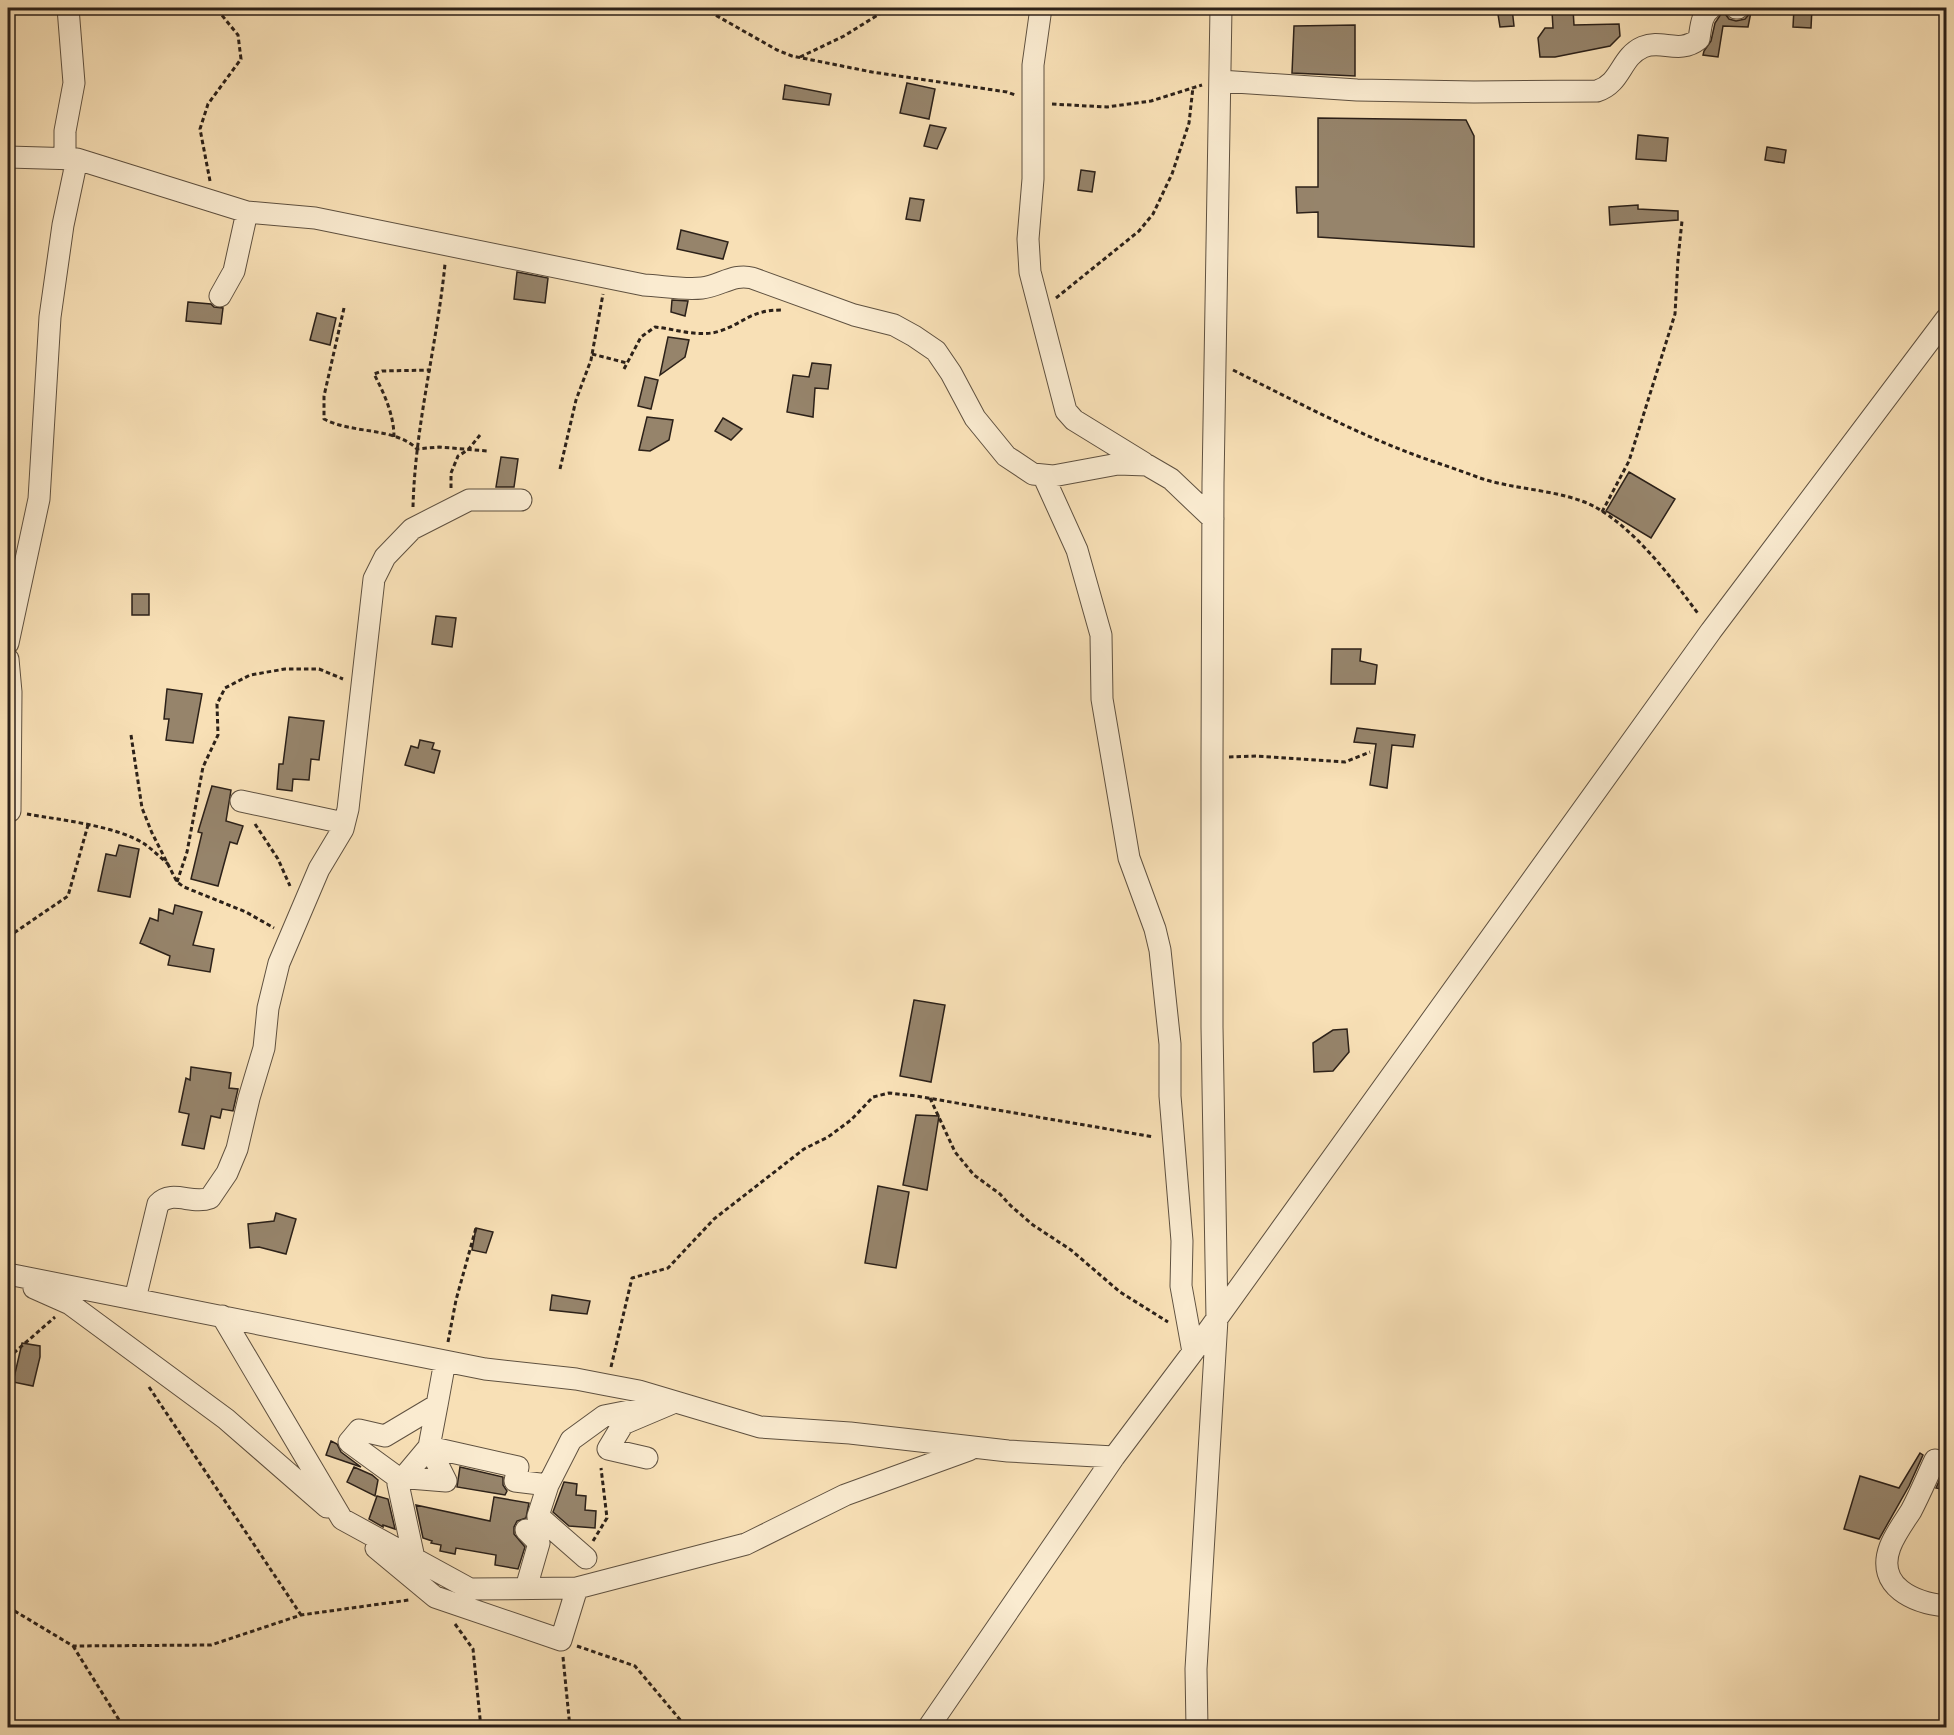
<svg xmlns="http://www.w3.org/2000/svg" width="1954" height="1735" font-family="'Libre Caslon Text',serif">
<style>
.building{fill:#96846b;stroke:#2c2119;stroke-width:1.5}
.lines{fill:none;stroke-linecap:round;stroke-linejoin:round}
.minor-casing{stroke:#5f5140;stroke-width:23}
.path{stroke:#2c2119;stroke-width:3;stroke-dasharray:4.5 3;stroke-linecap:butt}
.minor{stroke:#faebd0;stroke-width:21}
</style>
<rect width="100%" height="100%" fill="#f8e0b6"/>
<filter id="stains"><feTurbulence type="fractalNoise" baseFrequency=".00333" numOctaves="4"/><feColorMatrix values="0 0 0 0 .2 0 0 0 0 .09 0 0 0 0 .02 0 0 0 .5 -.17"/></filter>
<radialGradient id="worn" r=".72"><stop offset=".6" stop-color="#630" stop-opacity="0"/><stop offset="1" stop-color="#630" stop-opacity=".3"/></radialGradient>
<path class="building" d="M1497,8H1512L1514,26L1500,27Z
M1794,8H1812L1811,28L1793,27Z
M1573,9L1574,25L1619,24L1620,36L1610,46L1555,57H1540L1538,38L1545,28H1553L1552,11Z
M1723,11L1729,19L1736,21L1745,19L1751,12L1748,27L1723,26L1718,57L1703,55L1704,51L1711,41L1715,23Z
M1355,25V76L1292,73L1294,26Z
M907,83L935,89L929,119L900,113Z
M785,85L831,94L829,105L783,99Z
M1318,118L1466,120L1474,136V247L1318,237V212L1297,213L1296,187H1318Z
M930,125L946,128L937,149L924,146Z
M1638,135L1668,138L1666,161L1636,159Z
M1767,147L1786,150L1784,163L1765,160Z
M1081,170L1095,172L1092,192L1078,190Z
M910,198L924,200L920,221L906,219Z
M1638,205V209L1678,211V220L1610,225L1609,207Z
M681,230L728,242L723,259L677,249Z
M517,272L548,278L545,303L514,299Z
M672,300L688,301L685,316L671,312Z
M188,302L211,304L214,307L223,308L221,324L186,321Z
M317,313L336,318L330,345L310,340Z
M668,337L689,340L685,357L660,375Z
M812,363L831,365L828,389L815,388L813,417L787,412L793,375L809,377Z
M645,377L658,380L651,409L638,406Z
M647,417L673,420L669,440L650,451L639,450Z
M723,418L742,429L731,440L715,431Z
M501,457L518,459L514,487H496Z
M1629,472L1675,499L1651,538L1606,511Z
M132,594H149V615H132Z
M436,616L456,618L452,647L432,644Z
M1332,649H1361L1360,661L1377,665L1375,684H1331Z
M167,689L202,694L193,743L166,740L169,719H164Z
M289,717L324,721L319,760L311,759L309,780L293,779L292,791L277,789L279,764H283Z
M1357,728L1415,735L1413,747L1392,745L1387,788L1370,785L1376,744L1354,742Z
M420,740L434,743L432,749L440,751L434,773L405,765L411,746L418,748Z
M212,786L231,790L226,821L243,826L237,844L230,842L218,886L191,879L202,833L198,832Z
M119,845L139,849L130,897L98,891L106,854L116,856Z
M175,905L202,912L193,945L214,949L210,972L168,965L170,956L140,943L150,918L158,921L159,909L173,914Z
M914,1000L945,1005L931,1082L900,1076Z
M1347,1029L1349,1052L1333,1071L1314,1072L1313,1043L1333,1030Z
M191,1067L231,1073L229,1088L238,1089L233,1111L222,1109L220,1118L211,1116L204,1149L182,1145L189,1114L179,1112L186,1078L190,1080Z
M916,1115L939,1116L927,1190L903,1185Z
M878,1186L909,1192L896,1268L865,1263Z
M276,1213L296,1219L286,1254L259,1247L250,1248L248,1224L274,1221Z
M476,1228L493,1232L486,1253L472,1250Z
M552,1295L590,1301L587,1314L550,1310Z
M22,1343L40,1346V1357L33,1386L13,1382Z
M331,1441L337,1444L341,1452L361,1467L326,1455Z
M1920,1453L1923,1455L1909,1486L1879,1539L1844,1529L1860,1476L1899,1488Z
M1946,1466L1947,1467V1490L1936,1488Z
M354,1467L372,1475L378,1480L375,1496L347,1482Z
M460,1467L503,1477V1485L507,1491L505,1495L457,1487Z
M564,1482L577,1484L576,1495L586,1496L585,1510L596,1511L595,1528L569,1526L553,1512Z
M377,1496L388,1499L395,1529L383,1525V1527L369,1519Z
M494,1497L529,1503L526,1518L517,1521L514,1527V1534L525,1547L518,1569L495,1565L496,1555L456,1548L455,1554L440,1551L441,1545L431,1543L432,1541L423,1538L416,1505L490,1521Z"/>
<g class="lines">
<g class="minor-casing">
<path id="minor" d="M1041,8L1033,65V179L1028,239L1030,272L1066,411L1074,420L1144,463
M1736,8H1738
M1220,81L1357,90L1474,92L1597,91C1622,83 1620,57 1643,47C1662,39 1679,55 1699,39C1701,27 1701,15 1711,8
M8,157L77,159L247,212L234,271L220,296
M65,159V131L74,83L68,8
M247,212L315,218L644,285C663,286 683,290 702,288C720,286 734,273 752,278L854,315L894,325L914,336L936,351L951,373L975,418L1006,456L1033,474L1053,476L1118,464L1147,465L1171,479L1213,519
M1043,475L1077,550L1101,635L1102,699L1129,858L1155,929L1160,950L1170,1044V1096L1182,1241L1181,1286L1193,1352
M8,643L39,499L50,317L63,225L77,159
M8,659L11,692L10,811
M241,801L344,823
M8,1274L485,1369L576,1379L607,1385L639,1391L760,1427L850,1433L1008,1451L1114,1457
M34,1288L70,1304L226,1419L327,1507
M135,1299L158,1204C172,1189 192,1205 210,1198L227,1173L237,1149L249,1098L264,1048L268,1008L279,963L319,869L343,829L348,809L374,579L385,557L412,529L469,500H521
M222,1316L342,1519L470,1589L577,1588L746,1544L845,1495L969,1450
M437,1405L429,1447L446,1481L397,1477L349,1442L359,1430L385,1436L437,1405L445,1361
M1935,1460C1927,1477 1920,1494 1911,1511C1904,1522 1895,1534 1890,1547C1875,1587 1915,1603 1946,1606
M526,1530L539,1543L526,1588
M376,1548L435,1597L561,1640
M414,1558L398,1484L429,1447L518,1467L515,1481L548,1485
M586,1558L538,1516L548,1485L571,1440L604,1416L675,1402L623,1424L608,1449L647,1458
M561,1640L577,1588
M928,1728L1114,1457L1193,1352L1711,631L1946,319
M1197,1728L1196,1669L1217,1319L1212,1027V758L1213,483L1221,8"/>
</g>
<path class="path" d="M703,8L777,50L792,56L872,72L1007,92L1015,95
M800,57L844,36L889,8
M1052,104L1107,107L1151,101L1202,85
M210,181L200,129L208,104L241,59L238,35L216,8
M1056,298L1139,231L1153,214L1172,174L1189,123L1193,87
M344,308L324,396V419C352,434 395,427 417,449L439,447L487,451
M592,354L627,363
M624,369L641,337L655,327C676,329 699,338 720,331C746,322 750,310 782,310
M1233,370C1293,400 1353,432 1415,455C1437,463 1459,470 1480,478C1515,490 1564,490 1595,507C1635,529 1672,578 1699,615
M394,437C394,415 384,393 374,374L382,371L431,370
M560,469L576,400L591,360L603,294
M451,488V473L458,456L468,450L480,435
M413,507C415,425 437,345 445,264
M1602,512L1629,461L1675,314L1678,259L1682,221
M131,735L142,808L152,833L177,882L184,887L246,912L274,928
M1229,757L1257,756L1345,762L1370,752
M27,814C60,820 119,826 146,845C154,851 161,858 168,864
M255,824L278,859L290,886
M177,882L187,852L203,767L218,735L217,704L225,688L250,675L285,669H319L343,679
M8,937L68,896L88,825
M930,1098L955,1152L974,1175L1000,1194L1011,1206L1033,1225L1071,1250L1120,1292L1168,1322
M448,1342L456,1300L476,1228
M8,1358L55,1317
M611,1367L632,1278L668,1268L714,1219L804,1149L828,1137L851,1120L873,1097L889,1093L916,1096L1154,1137
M149,1387L301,1615
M593,1541L607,1518L601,1468
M8,1607L73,1646L211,1645L301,1615L409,1600
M455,1624L473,1649L481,1728
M73,1646L124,1728
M577,1646L635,1666L687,1728
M563,1657L570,1728"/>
<use href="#minor" class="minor"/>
</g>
<rect width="1954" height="1735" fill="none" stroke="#f8e0b6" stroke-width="30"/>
<rect x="9" y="9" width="1936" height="1717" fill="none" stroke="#2c2119" stroke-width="3"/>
<rect x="15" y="15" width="1924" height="1705" fill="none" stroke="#2c2119" stroke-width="1.5"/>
<rect width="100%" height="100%" filter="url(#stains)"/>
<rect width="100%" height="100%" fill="url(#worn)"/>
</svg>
